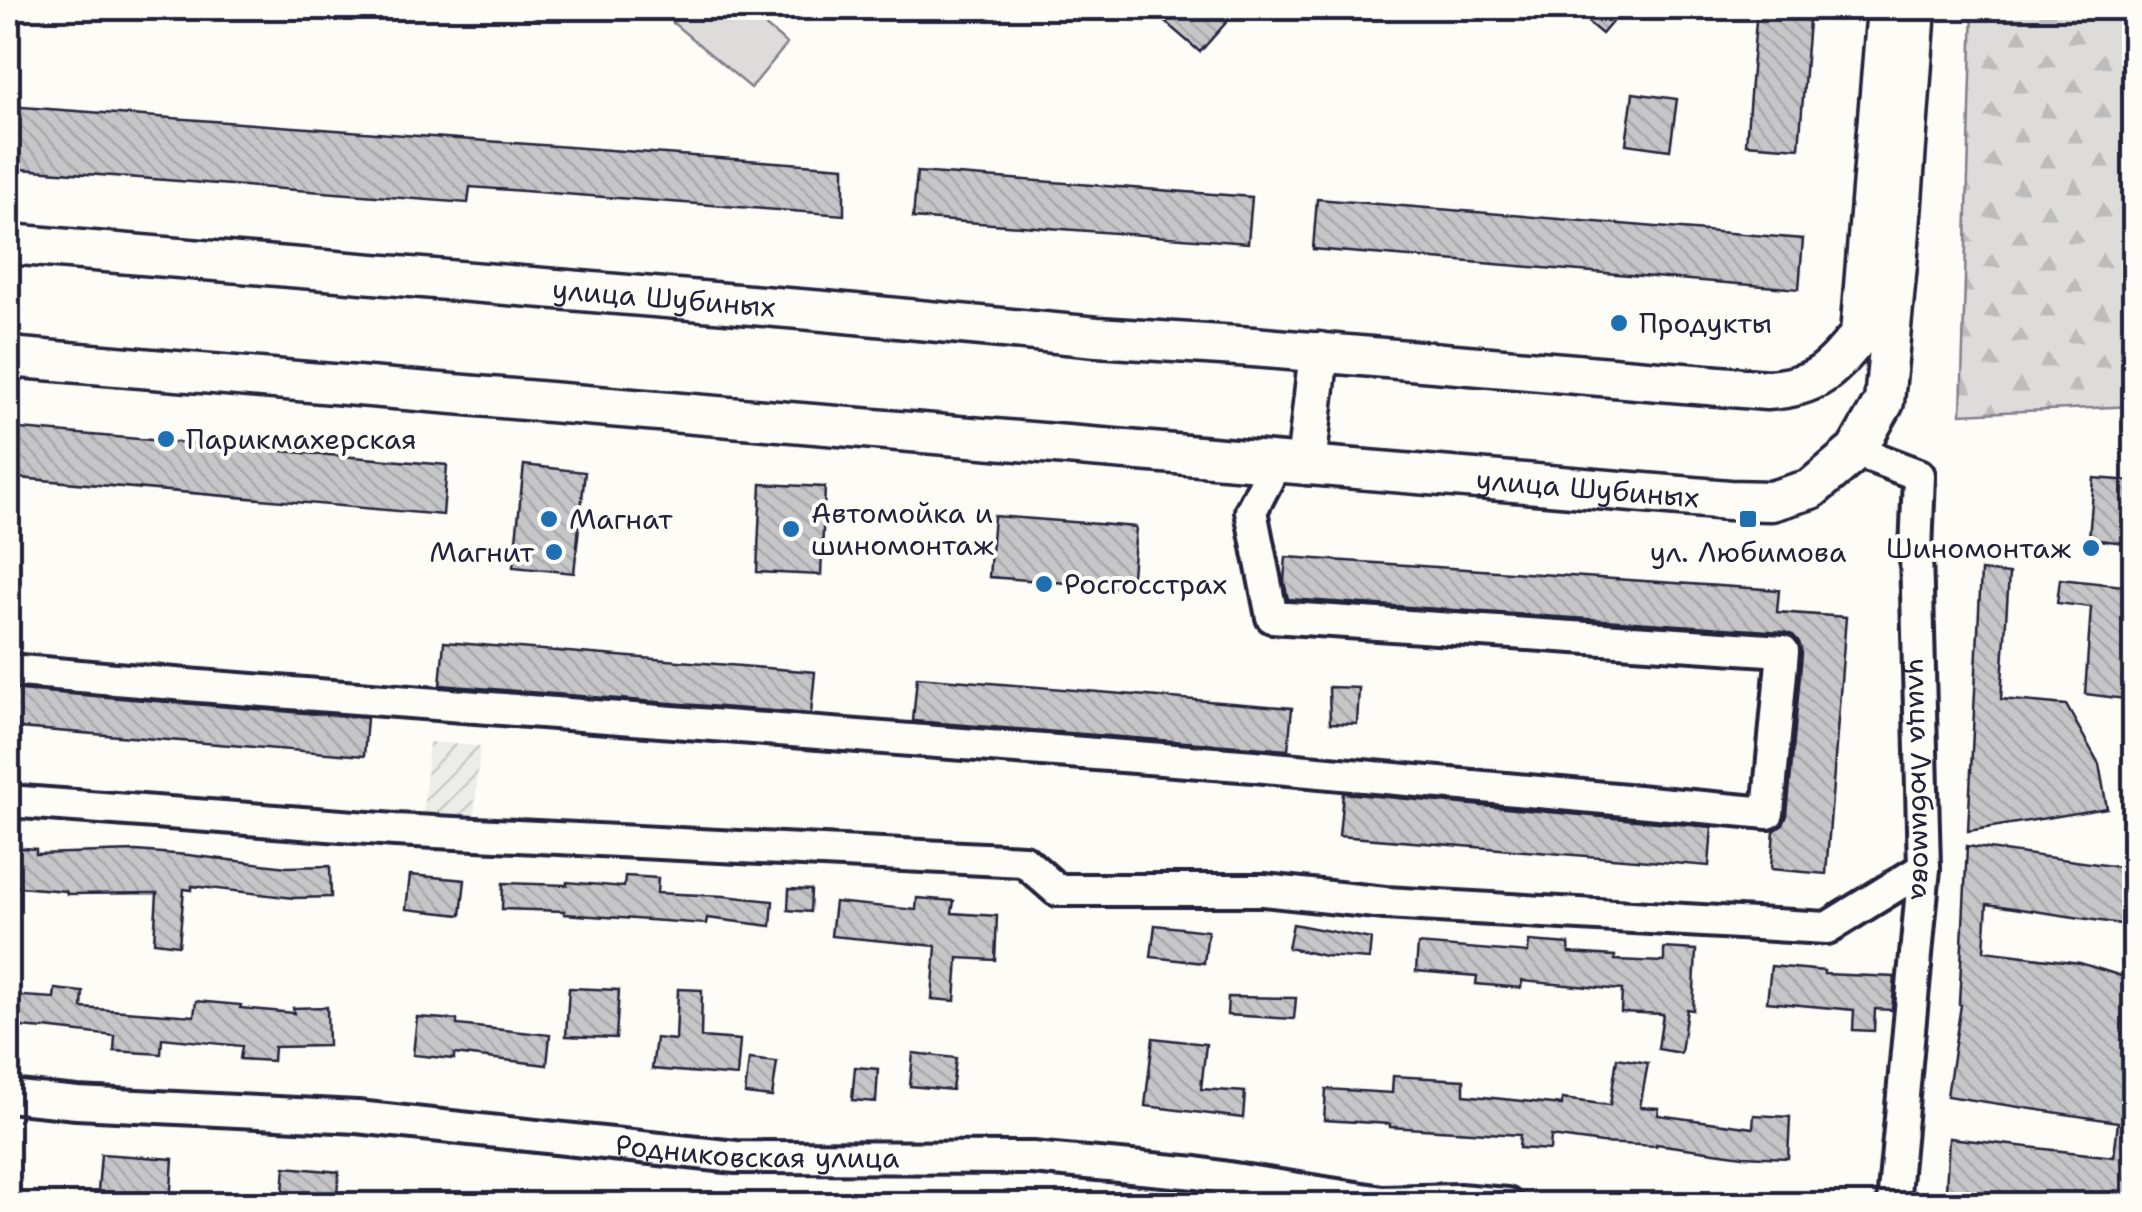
<svg xmlns="http://www.w3.org/2000/svg" width="2142" height="1212" font-family="'Shantell Sans',sans-serif">
<style>
.industrial{fill:url(#industrial-furrows)}
.grass{fill:#dddcdb;stroke:#807f8b;stroke-width:2.5}
.forest{fill:url(#forest-firs);stroke:#807f8b;stroke-width:2.5}
.building{fill:url(#building-back-hatch);stroke:#22223b;stroke-width:2.5}
.lines{fill:none;stroke-linecap:round;stroke-linejoin:round}
.minor-casing{stroke:#22223b;stroke-width:38}
.major-casing{stroke:#22223b;stroke-width:45}
.minor{stroke:#fdfcf7;stroke-width:30}
.major{stroke:#fdfcf7;stroke-width:38}
.poi-dot{fill:#1f6fb2;stroke:#fdfcf7;stroke-width:4}
.labels{text-anchor:middle;stroke-width:8;stroke-linejoin:round;paint-order:stroke}
.street-label{font-size:28px;fill:#22223b;stroke:#fdfcf7}
.poi-label{font-size:28px;fill:#22223b;stroke:#fdfcf7;text-anchor:start}
</style>
<defs>
<pattern id="industrial-furrows" width="10" height="10" patternUnits="userSpaceOnUse" patternTransform="scale(2.5)"><rect width="10" height="10" fill="#ecece9"/><path d="M-1 1l2-2M0 10L10 0M9 11l2-2" fill="none" stroke="#cacac9"/></pattern>
<pattern id="forest-firs" width="22" height="20" patternUnits="userSpaceOnUse" patternTransform="scale(2.5)"><rect width="22" height="20" fill="#dddcdb"/><path d="M5 1l3.5 6h-7zM16 11l3.5 6h-7z" fill="#bdbcbd"/></pattern>
<pattern id="building-back-hatch" width="6" height="6" patternUnits="userSpaceOnUse" patternTransform="scale(2.5)"><rect width="6" height="6" fill="#c6c6c8"/><path d="M-1 5l2 2M0 0l6 6M5-1l2 2" fill="none" stroke="#aaaaad"/></pattern>
</defs>
<rect width="100%" height="100%" fill="#fdfcf7"/>
<filter id="ink" filterUnits="userSpaceOnUse"><feTurbulence type="fractalNoise" baseFrequency=".01" numOctaves="2"/><feDisplacementMap in="SourceGraphic" scale="20" xChannelSelector="R" yChannelSelector="G"/><feConvolveMatrix kernelMatrix="1 2 1 2 8 2 1 2 1" color-interpolation-filters="sRGB"/></filter>
<g filter="url(#ink)">
<path class="industrial" d="M429,742L480,746L474,819L423,815Z"/>
<path class="grass" d="M683,8H744L787,44L751,88L672,22Z"/>
<path class="forest" d="M1973,8H2134V406L1961,414Z"/>
<path class="building" d="M1149,8H1239L1200,52Z
M1571,8H1624L1602,34Z
M1757,8H1810L1799,148L1746,144Z
M1633,93L1677,99L1670,150L1626,144Z
M8,106L844,167V215L470,187L468,203L8,168Z
M917,172L1252,197L1248,243L913,218Z
M1317,199L1803,239L1799,289L1313,249Z
M8,428L447,465L443,515L8,477Z
M524,465L585,472L574,573L513,567Z
M2094,478L2132,481L2127,543L2089,539Z
M761,484L825,487L821,575L757,572Z
M994,516L1136,527L1131,588L989,577Z
M1286,557L1779,590L1777,612L1846,617L1826,874L1771,869L1774,831L1783,825L1787,815L1802,653L1799,642L1793,635L1784,632L1288,599L1284,581Z
M1981,571L2009,574L2001,699L2066,705L2099,764L2107,808L1968,831Z
M2060,579L2134,587V700L2085,694L2091,607L2057,603Z
M444,642L815,672L811,714L440,685Z
M917,677L1292,708L1288,750L913,721Z
M1329,687L1359,688L1357,724L1330,723Z
M8,689L367,718L364,756L8,727Z
M1343,793L1712,827L1709,866L1339,836Z
M1967,846L2134,869V926L1987,904L1984,951L2080,963L2134,980V1204H2065L1946,1190L1949,1138L2114,1157L2118,1122L1947,1096L1961,1005L1959,1004Z
M8,847L36,849V854L136,851L188,855L287,867L330,866L331,897L294,898L192,886V890L184,889L179,945L154,942L157,893L67,894L66,891L8,886Z
M410,875L465,880L461,915L406,909Z
M625,876L658,878L657,893L724,896L773,901L771,926L707,918L706,924L564,914V911L502,909L503,883L567,885V882L624,887Z
M789,889L811,890L810,912L788,910Z
M917,898L954,901L952,913L997,916L995,960L958,958L955,1001L932,999L936,946L831,936L835,902L916,910Z
M1293,924L1371,939L1369,959L1325,956L1288,948Z
M1155,925L1208,931L1204,963L1151,957Z
M1529,941L1569,944V953L1615,956V960L1664,962V948L1696,950L1693,1010L1687,1009L1681,1053L1658,1049L1663,1014L1621,1012L1622,990L1522,981L1521,988L1476,984L1477,976L1416,971L1418,944L1528,953Z
M1771,966L1824,971V974L1895,977L1892,1010L1875,1009L1874,1031L1853,1030L1854,1010L1767,1002Z
M569,988L619,990L616,1038L566,1036Z
M55,989L83,992L82,1008L194,1016L196,1001L241,1005L240,1008L294,1013L293,1008L327,1007L328,1046L274,1047L273,1061L240,1059L242,1046L162,1038L161,1054L114,1051L115,1036L44,1028V1029L8,1026V995L54,998Z
M678,989L702,990L701,1037L740,1040L737,1076L652,1069L656,1038L676,1040Z
M1228,997L1296,998L1294,1019L1227,1015Z
M417,1017L457,1020V1025L550,1035L547,1065L454,1054V1059L413,1055Z
M1153,1038L1206,1044L1201,1089L1245,1092L1243,1118L1145,1106Z
M913,1053L956,1058L952,1090L910,1086Z
M1617,1058L1648,1063L1640,1107L1659,1108L1658,1115L1753,1128L1754,1115L1790,1117L1788,1158L1743,1156L1656,1144V1146L1602,1143L1551,1136L1550,1150L1519,1148L1520,1135L1390,1127V1124L1324,1120L1326,1089L1392,1093L1393,1076L1464,1080V1095L1562,1105V1099L1610,1105Z
M749,1059L777,1062L772,1097L745,1094Z
M855,1067L878,1069L876,1102L852,1100Z
M101,1154L173,1159L170,1204H97Z
M285,1167L339,1172L336,1204H282Z"/>
<g class="lines">
<g class="minor-casing">
<g id="minor">
<path id="s1" d="M1856,451L1919,475L1916,552L1924,868L1893,1204"/>
<path d="M8,670L199,686L1254,766L1768,813L1783,651L1272,617L1251,511L1276,463"/>
<path d="M8,801L395,830L1024,861L1057,890H1264L1385,903L1827,928L1924,868"/>
<path id="s2" d="M8,1096L77,1103L357,1117L736,1157L1032,1158L1196,1173L1382,1202L1459,1200L1507,1204"/>
</g>
</g>
<g class="major-casing">
<g id="major">
<path id="s3" d="M8,244L824,311L1097,337L1253,347L1767,390C1817,387 1830,371 1860,335L1887,8"/>
<path id="s4" d="M8,357L1729,500L1771,501L1811,489L1856,451L1884,402L1899,243L1916,8"/>
<path d="M1306,465L1319,352"/>
</g>
</g>
<use href="#minor" class="minor"/>
<use href="#major" class="major"/>
</g>
</g>
<g class="poi-dot">
<circle cx="1619" cy="323" r="10"/>
<circle cx="166" cy="439" r="10"/>
<circle cx="549" cy="519" r="10"/>
<rect x="1738" y="509" width="20" height="20" rx="5"/>
<circle cx="791" cy="529" r="10"/>
<circle cx="2091" cy="548" r="10"/>
<circle cx="554" cy="552" r="10"/>
<circle cx="1044" cy="584" r="10"/>
</g>
<g class="labels">
<g class="street-label">
<text dy="10" stroke="none"><textPath href="#s3" startOffset="658">улица Шубиных</textPath></text>
<text dy="10" stroke="none"><textPath href="#s4" startOffset="1585">улица Шубиных</textPath></text>
<text dy="10" stroke="none"><textPath href="#s1" startOffset="372">улица Любимова</textPath></text>
<text dy="10" stroke="none"><textPath href="#s2" startOffset="752">Родниковская улица</textPath></text>
</g>
<g class="poi-label">
<text x="1639" y="333">Продукты</text>
<text x="186" y="449">Парикмахерская</text>
<text x="811" y="523">Автомойка и<tspan x="811" dy="32">шиномонтаж</tspan></text>
<text x="569" y="529">Магнат</text>
<text x="2071" y="558" text-anchor="end">Шиномонтаж</text>
<text x="534" y="562" text-anchor="end">Магнит</text>
<text x="1748" y="562" text-anchor="middle">ул. Любимова</text>
<text x="1064" y="594">Росгосстрах</text>
</g>
</g>
<rect width="2142" height="1212" fill="none" stroke="#fdfcf7" stroke-width="40"/>
<rect x="20" y="20" width="2102" height="1172" fill="none" stroke="#22223b" stroke-width="4" filter="url(#ink)"/>
</svg>
